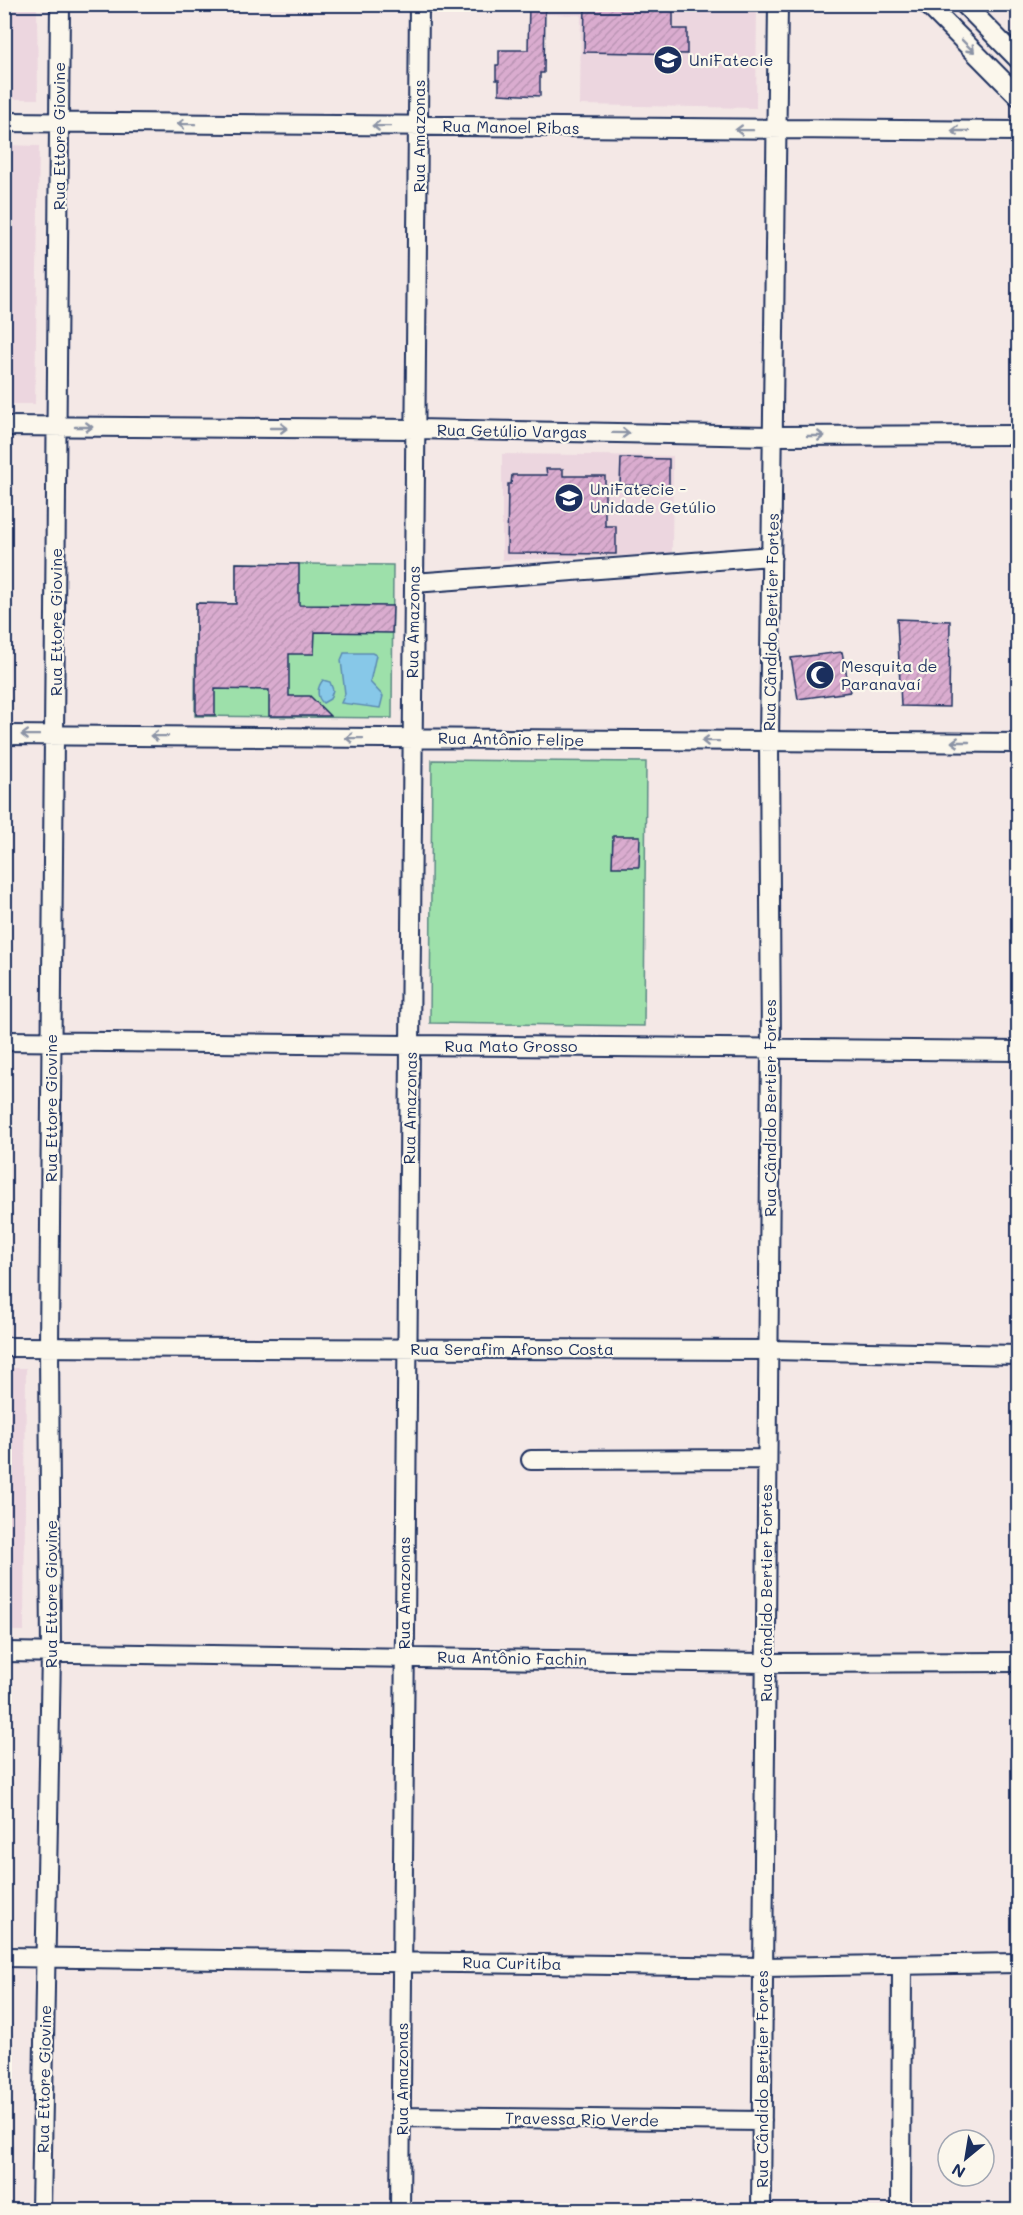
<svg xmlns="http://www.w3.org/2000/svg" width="1023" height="2215" font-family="Mali,sans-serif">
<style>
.built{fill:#ecd6df}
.park{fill:#9de0aa;stroke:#5c8884;stroke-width:1.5}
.water{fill:#87c8e8;stroke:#5c8bb1;stroke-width:1.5}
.building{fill:url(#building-hatch);stroke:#1b2f5e;stroke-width:1.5}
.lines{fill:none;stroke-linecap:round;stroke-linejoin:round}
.minor-casing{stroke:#1b2f5e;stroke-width:22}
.minor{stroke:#fbf7ec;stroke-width:18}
.oneway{stroke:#8b93a5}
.labels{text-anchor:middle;stroke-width:4.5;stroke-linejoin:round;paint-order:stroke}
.poi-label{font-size:16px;fill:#1b2f5e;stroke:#fbf7ec;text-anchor:start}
.street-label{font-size:16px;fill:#1b2f5e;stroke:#fbf7ec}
</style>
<defs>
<pattern id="building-hatch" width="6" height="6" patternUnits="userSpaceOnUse" patternTransform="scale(1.5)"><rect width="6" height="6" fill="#daaccf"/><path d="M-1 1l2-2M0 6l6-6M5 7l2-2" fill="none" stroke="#ba94b4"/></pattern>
</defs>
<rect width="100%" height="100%" fill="#f4e8e6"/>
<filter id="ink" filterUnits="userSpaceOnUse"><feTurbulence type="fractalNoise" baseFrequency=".0167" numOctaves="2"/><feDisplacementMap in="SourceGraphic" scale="12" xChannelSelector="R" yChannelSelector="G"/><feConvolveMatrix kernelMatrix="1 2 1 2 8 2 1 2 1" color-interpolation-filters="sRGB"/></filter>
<g filter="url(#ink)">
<path class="built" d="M546,4L757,5L756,108L580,105L581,15L546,14Z
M4,5H37L38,99H5Z
M5,145L39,146L35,404H5Z
M502,454L673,456L672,554L502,560Z
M5,1368H26L24,1631H5Z"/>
<path class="park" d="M236,563L393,565L392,718L195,716L196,603L236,604Z
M432,760L646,762L644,1026L430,1023Z"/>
<path class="water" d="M344,653H372L376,655L370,682L383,696L380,708L341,703L345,694L341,660Z
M323,680L330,682L333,690L330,699L323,703C316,697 317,687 323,680Z"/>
<path class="building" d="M529,4H545L544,73H540V96L499,94V80H496V65H499V50H528Z
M585,4L673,5V29H687V54L584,52Z
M621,458L669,459V486L620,485Z
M546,469H563V476H605V526H616V554L507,553L508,484H511L512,475H547Z
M236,563L299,564V605L393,606L392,633L315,632L314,654H289V696H310L330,716H269V690L215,689V715H196V603L236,604Z
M897,619L950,621L949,707L901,706Z
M842,652L850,692L798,699L791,658Z
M613,836H640L639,867H612Z"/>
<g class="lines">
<g class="minor-casing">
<path id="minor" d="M927,4L1018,96
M964,4L1018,59
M4,122L1018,131
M4,426L416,429L774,436L1018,435
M414,583L772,556
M4,735L1018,743
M4,1041L1018,1051
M4,1347L769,1350L1018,1355
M531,1460L767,1459
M4,1652L765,1663L1018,1662
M4,1957L763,1967L1018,1963
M402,2117L762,2121
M41,2210L51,1653L49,1347L60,4
M400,2210L419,4
M761,2210L771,1048L769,742L778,4
M901,2210L902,1965"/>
</g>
<use href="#minor" class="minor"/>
</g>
<defs><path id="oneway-shaft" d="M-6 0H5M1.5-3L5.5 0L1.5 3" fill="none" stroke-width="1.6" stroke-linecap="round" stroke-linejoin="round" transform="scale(1.5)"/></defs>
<g class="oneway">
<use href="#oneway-shaft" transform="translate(968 46) rotate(45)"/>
<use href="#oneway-shaft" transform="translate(186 124) rotate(-179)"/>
<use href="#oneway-shaft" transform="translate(381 126) rotate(-179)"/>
<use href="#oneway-shaft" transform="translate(744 130) rotate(-179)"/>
<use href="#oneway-shaft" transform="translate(960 131) rotate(-180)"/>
<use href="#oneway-shaft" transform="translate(84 427)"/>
<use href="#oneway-shaft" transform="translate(279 428)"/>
<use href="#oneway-shaft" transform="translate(621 433) rotate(1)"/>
<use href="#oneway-shaft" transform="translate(816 436)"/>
<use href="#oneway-shaft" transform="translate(30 735) rotate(-179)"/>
<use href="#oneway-shaft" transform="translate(159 736) rotate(-179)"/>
<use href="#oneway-shaft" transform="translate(354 738) rotate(-179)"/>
<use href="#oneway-shaft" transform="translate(710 741) rotate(-179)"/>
<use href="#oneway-shaft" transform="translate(960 742) rotate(-180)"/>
</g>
</g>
<defs>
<g id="school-disc" transform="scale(1.5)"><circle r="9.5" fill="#1b2f5e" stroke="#fbf7ec"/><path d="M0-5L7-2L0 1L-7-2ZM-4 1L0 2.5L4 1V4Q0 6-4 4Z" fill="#fff"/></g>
<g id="university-disc" transform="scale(1.5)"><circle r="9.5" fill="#1b2f5e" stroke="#fbf7ec"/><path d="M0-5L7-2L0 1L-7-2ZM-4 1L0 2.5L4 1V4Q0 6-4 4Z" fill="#fff"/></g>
<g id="mosque-disc" transform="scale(1.5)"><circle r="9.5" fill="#1b2f5e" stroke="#fbf7ec"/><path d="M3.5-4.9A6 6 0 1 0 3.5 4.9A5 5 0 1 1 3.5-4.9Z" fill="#fff"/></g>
</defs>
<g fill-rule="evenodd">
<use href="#school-disc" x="668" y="60"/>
<use href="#university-disc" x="569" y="498"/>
<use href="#mosque-disc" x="820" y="675"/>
</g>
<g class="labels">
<g class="poi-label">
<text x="689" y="66">UniFatecie</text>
<text x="590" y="495">UniFatecie -<tspan x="590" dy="18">Unidade Getúlio</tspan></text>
<text x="841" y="672">Mesquita de<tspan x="841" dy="18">Paranavaí</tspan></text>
</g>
<g class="street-label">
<text transform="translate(511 127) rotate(1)" y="6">Rua Manoel Ribas</text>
<text transform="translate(59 136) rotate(-90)" y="6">Rua Ettore Giovine</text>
<text transform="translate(419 136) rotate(-90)" y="6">Rua Amazonas</text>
<text transform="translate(512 431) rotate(1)" y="6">Rua Getúlio Vargas</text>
<text transform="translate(56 622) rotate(-90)" y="6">Rua Ettore Giovine</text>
<text transform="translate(413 622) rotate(-89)" y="6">Rua Amazonas</text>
<text transform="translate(771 622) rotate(-89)" y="6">Rua Cândido Bertier Fortes</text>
<text transform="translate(511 739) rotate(1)" y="6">Rua Antônio Felipe</text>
<text x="511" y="1052">Rua Mato Grosso</text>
<text transform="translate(51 1108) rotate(-90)" y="6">Rua Ettore Giovine</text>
<text transform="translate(410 1108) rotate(-89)" y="6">Rua Amazonas</text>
<text transform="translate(770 1108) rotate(-90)" y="6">Rua Cândido Bertier Fortes</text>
<text x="512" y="1355">Rua Serafim Afonso Costa</text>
<text transform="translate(404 1593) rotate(-90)" y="6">Rua Amazonas</text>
<text transform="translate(766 1593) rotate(-90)" y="6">Rua Cândido Bertier Fortes</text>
<text transform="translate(51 1594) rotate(-90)" y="6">Rua Ettore Giovine</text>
<text transform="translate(512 1658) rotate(1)" y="6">Rua Antônio Fachin</text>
<text transform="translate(512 1963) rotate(1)" y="6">Rua Curitiba</text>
<text transform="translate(44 2079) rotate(-89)" y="6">Rua Ettore Giovine</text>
<text transform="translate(402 2079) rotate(-90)" y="6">Rua Amazonas</text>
<text transform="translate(762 2079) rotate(-90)" y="6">Rua Cândido Bertier Fortes</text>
<text transform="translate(582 2119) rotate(1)" y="6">Travessa Rio Verde</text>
</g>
</g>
<rect width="1023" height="2215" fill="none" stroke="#fbf7ec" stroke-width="24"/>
<rect x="12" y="12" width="999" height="2191" fill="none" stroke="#1b2f5e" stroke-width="2" filter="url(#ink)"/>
<g transform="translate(966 2158) rotate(210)"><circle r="28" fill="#fbf7ec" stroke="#a1a7b3" stroke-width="1.5"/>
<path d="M0-4.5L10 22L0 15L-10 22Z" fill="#1b2f5e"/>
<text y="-9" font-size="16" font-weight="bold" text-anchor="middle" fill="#1b2f5e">N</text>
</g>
</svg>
